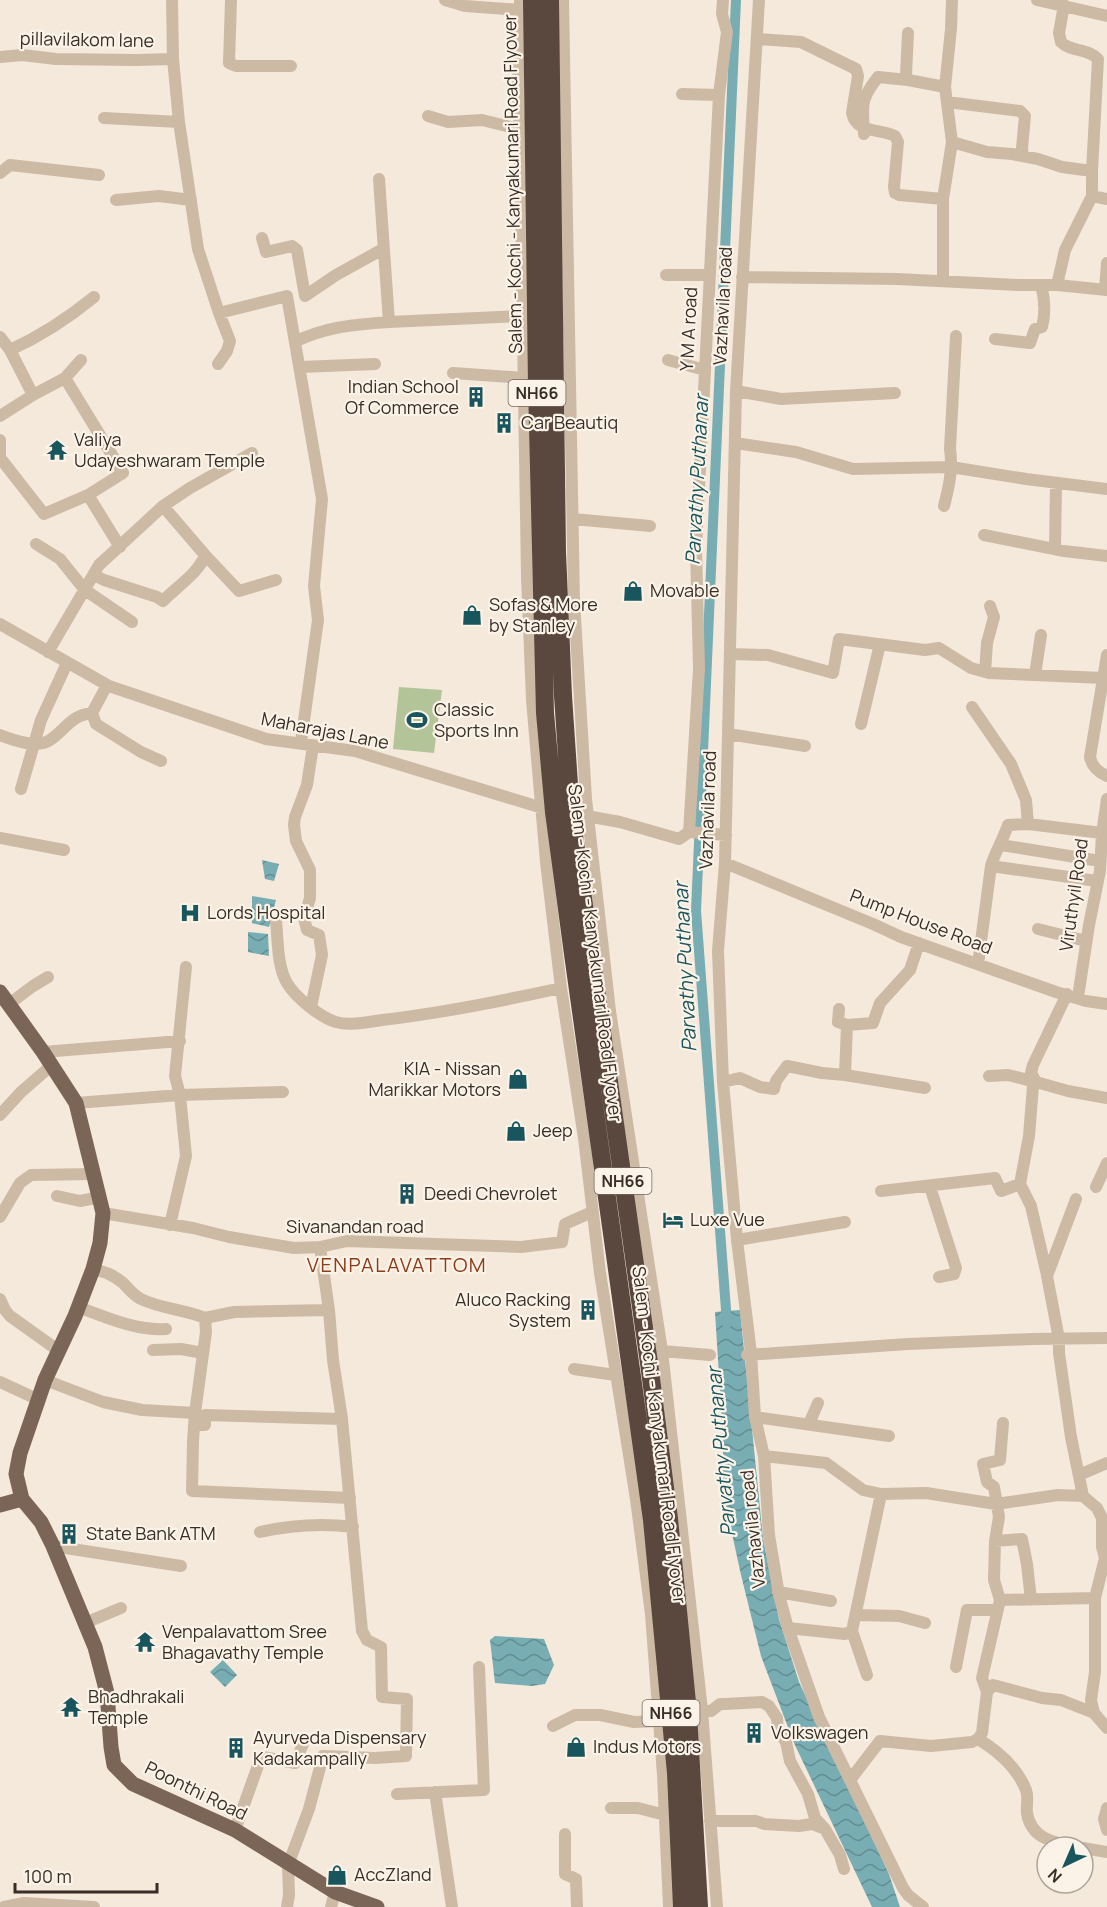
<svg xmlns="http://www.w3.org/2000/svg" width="1107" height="1907" font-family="Manrope,sans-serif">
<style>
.grass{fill:#b3c499}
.water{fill:url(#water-waves)}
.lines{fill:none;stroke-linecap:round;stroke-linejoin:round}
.canal{stroke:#77adb3;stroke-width:10}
.minor{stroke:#cdbaa5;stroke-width:12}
.major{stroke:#7b6557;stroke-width:15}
.highway{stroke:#5a483e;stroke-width:18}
.labels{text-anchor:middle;stroke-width:4.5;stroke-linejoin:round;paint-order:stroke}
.shield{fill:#fbf3e7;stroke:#726861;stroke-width:1.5}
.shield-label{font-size:16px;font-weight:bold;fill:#382d27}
.street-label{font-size:18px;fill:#382d27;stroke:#fbf3e7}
.poi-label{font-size:18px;fill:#382d27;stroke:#fbf3e7;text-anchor:start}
.water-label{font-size:20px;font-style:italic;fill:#19555d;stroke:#fbf3e7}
.neighbourhood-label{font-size:20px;letter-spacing:1.5px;fill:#8e3b1a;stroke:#fbf3e7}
</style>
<defs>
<pattern id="water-waves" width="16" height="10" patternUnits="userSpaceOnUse" patternTransform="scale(1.5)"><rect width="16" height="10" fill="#77adb3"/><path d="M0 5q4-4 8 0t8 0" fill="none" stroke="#638d92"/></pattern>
</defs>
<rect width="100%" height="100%" fill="#f4e9db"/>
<path class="grass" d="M399,687L442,690L434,753L393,749Z"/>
<path class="water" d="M262,860L279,864L274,881L265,879Z
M252,896L276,900L269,927L252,923Z
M248,932L268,934L269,956L248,952Z
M740,1310L763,1538L779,1619L799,1682L889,1874L900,1907H872L794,1743L761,1656L741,1575L723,1492V1439L715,1312Z
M495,1636L544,1639L554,1665L545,1684L532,1686L495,1683L490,1640Z
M223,1660L237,1675L225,1687L210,1672Z"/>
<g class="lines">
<path class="canal" d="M727,1323L696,911L736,0"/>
<path class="minor" d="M172,0L173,59L179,122L198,249L219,313L287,296L322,499L314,586L318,620L301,742
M231,0L229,63L236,66H291
M445,0L465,6L520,10
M520,0L518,86L520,150L527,577L532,700L546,862L561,988L584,1138L600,1273L636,1499L651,1614L663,1775L669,1907
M563,0L574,601L586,799L610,1011L662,1351L702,1710L717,1907
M759,0L736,391L725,863L718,951L723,1082L737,1240L751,1353L755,1417L764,1456L769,1535L779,1595L788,1628L819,1717L903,1888L908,1895L923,1907
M952,0L951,29L945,87L952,142L987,152L1012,154L1038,159L1062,167L1092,171V196L1107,199
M1037,0L1107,16
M1064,5L1059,33L1061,42C1070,52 1088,48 1098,59L1092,171
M908,33L906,75L908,80L945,87
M757,39L801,42L856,69L858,76L852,113C856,134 879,128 895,136L898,142L894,187L895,193L899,195L943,199L952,142
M0,57L22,55L56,59L136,60L173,59
M682,94L719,95
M947,102L1020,111L1025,116L1022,148L1023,156
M428,116L448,122L482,120L519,129
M104,118L179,122
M864,134C863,106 859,101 878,77L908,80
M0,173L10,165L99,175
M379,179L389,322L523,316
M943,199V281
M116,200L159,196L191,200
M262,238L266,252L292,246L297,250L305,296L336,275L383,249
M666,275H710
M742,277L897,279L1019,285H1057L1107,290
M1057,285L1065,250L1092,196
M1105,290L1107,263
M0,337L10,350L33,395L65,378L123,473L88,495L120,547
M995,339L1030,343L1035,329L1042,327C1046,312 1045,300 1041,285
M296,341C329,326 353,325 389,322
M10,350C41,336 67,319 94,297
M668,360L705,370
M218,364L227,351L230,341L219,313
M301,367L375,364
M453,373L524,378
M65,378L81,360
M736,391L781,399L895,393
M0,416L33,395
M0,440V460
M735,443L796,452L853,469L951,467L1026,479L1107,489
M1,459L44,514L88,495
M944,506C949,487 953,469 950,449L956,336
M573,519L650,526
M984,535L1064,551L1107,556
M36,544L60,559L85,590L132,622
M1055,549L1056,483
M205,555L239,591L276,580
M94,575L104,580L157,597L163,601C176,587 199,573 205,555L163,506
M0,624L109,686L266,739L355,751L549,810
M48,652L99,565L163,506L190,488L252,453
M730,654L768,655L833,673L839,639L925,650L939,648L971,668L989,673L1103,678
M1107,655L1090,757C1092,767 1098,772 1107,776
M985,672L987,643L994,617L990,606
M1035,675L1041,635
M972,707L1011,764L1026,800L1028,824L1102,833
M92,713L96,724L141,752L161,761
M861,724L880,644
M728,734L805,746
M0,735C13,740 37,749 50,740C67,729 69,716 92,713L107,685
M21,789L41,720L67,663
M581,815L620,822L679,839L689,832L699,669L696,548L719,95L727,32L722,14L723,0
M689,832L726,835
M0,838L64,850
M1001,845L1100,861
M725,863L873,924L901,937L1056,992L1086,1001L1107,1004
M991,866L1097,881
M276,921C278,940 277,966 287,983C295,997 321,1018 336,1022C350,1026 368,1022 382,1020C442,1013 502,1001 561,988
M1038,929L1086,941
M978,964L991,866C995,852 1003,840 1008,825L1028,824
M1067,994L1033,1065L1031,1073L1036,1082L1068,1091L1107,1098
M1078,997L1089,925L1100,871L1102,833L1107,799
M9,1004L33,986L48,977
M311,1007L322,955L319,935L307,930L304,918L310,898V870L296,841L294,825L295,817L307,785L313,746
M847,1025L873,1023L880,1003L910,970L919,943
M43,1052L180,1041
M845,1075L925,1088
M723,1082L740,1078L760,1087L774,1089L776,1081L787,1066L822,1073L845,1075L847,1025L838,1022L839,1009
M76,1103L180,1095L283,1092
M0,1115L21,1092L52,1065
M1020,1184L1031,1206L1047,1275
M930,1187L956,1268L954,1274L939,1277
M1096,1187L1107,1163
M881,1191L995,1178L1001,1191L1020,1184L1029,1136L1033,1086L1036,1082L1008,1075L989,1076
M57,1196L80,1201L100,1197
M1076,1199L1047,1276L1059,1339V1353L1071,1437L1083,1496L1097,1508L1102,1518V1547L1105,1558L1095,1598V1672L1091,1700L1094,1713L1107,1728
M103,1213L193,1228L229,1237L294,1248L320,1247L347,1241L521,1247L562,1242L565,1224L592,1212
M0,1217L20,1183L31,1175L94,1174
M170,1225L186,1156L180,1095L175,1076L186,967
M737,1240L845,1222
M93,1269C105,1272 114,1275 123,1283C129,1289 134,1296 141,1299C161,1309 184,1309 205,1318L206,1332L195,1413
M0,1299L5,1310L10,1316L59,1351
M78,1307C106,1317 136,1331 166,1329
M205,1318L234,1312L329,1310
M153,1350L181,1349L203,1353
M662,1351L710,1355
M747,1355L908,1344L1032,1339L1107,1338
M574,1369L615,1375
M45,1380L103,1402L142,1410L195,1413L193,1441L192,1491L350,1498
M0,1382L39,1400
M755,1417L889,1436
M809,1424L818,1403
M194,1425H205V1415L342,1419
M764,1456L826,1463L863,1490L881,1494L926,1493L996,1504L1058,1495L1083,1496
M1079,1475L1107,1463
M260,1532C292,1525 321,1523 353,1527
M995,1541L1022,1539L1027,1564L1031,1600
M53,1546L181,1566
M778,1592L831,1601
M1000,1600L1095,1598
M856,1615L899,1616L925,1623
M85,1623L121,1608
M788,1628L845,1634L852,1631L881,1494
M852,1631L867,1675
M956,1667L967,1610H997
M987,1692L982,1678L1000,1600L994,1580L995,1541L999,1517L994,1487L987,1482L983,1464L1000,1460L1003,1423
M702,1710L711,1711L720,1704H725L762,1702L769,1706L777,1718L778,1730L786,1742L790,1761L808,1794L815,1818L825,1829
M553,1726L575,1715H600L634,1722L659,1721
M978,1739C998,1751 1017,1767 1026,1790C1029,1798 1026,1805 1027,1813C1031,1840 1057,1843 1078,1847
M850,1780L880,1741L931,1746L972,1742L978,1739L982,1733L987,1692L993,1685L1042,1698L1061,1700L1094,1713
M435,1792L452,1907
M397,1794L484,1790L479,1667
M611,1808H638L665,1815
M1107,1808L1104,1819L1107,1830
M710,1821H756L764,1824L799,1826L812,1824L825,1829L840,1855L844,1869
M235,1830L260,1760L263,1757L295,1763L303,1744
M565,1834V1874L576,1879L577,1907
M1083,1848L1107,1852
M4,1907L24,1903L94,1907
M287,1907L289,1895L288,1865L309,1809L323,1756L375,1758L406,1756L407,1699L382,1697L381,1647L367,1640L362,1631L342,1419L333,1360L329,1310L320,1247
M331,1907L335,1892"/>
<path class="major" d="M0,992L43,1052L76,1103L103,1213L100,1243L93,1269L75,1316L45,1380L20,1453L16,1474L22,1499
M0,1505L22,1499L41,1522L53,1546L95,1647L107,1693L111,1747L114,1765L133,1784L235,1830L335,1892L377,1907"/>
<path class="highway" d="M532,0L537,386L545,713L554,812L573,954L652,1520L676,1773L682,1907
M550,0L557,552L563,696L571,814L649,1363L669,1519L688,1713L699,1907"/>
</g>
<defs>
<g id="building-bare" transform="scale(1.62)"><path d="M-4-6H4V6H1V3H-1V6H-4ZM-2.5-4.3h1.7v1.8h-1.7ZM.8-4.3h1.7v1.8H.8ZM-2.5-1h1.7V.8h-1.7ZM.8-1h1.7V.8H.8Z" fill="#19555d" stroke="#fbf3e7" stroke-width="2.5" paint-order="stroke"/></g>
<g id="temple-bare" transform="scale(1.62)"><path d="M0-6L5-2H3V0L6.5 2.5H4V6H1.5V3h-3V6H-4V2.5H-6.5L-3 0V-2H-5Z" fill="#19555d" stroke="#fbf3e7" stroke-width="2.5" paint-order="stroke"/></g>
<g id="shop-bare" transform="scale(1.62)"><path d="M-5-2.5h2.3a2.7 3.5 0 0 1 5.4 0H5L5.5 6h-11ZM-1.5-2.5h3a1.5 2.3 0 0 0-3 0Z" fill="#19555d" stroke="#fbf3e7" stroke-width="2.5" paint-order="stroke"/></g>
<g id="stadium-bare" transform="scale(1.62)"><path d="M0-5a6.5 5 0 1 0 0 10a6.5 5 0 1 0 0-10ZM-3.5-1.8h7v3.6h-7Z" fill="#19555d" stroke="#fbf3e7" stroke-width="2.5" paint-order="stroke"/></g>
<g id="hospital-bare" transform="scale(1.62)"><path d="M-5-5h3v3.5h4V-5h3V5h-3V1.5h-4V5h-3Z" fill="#19555d" stroke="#fbf3e7" stroke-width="2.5" paint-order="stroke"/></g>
<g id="hotel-bare" transform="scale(1.62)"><path d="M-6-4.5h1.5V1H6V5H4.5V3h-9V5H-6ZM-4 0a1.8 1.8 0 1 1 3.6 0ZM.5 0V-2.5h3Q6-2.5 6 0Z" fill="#19555d" stroke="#fbf3e7" stroke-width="2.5" paint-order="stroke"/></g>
</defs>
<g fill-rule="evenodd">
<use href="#building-bare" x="476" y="397"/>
<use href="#building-bare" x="504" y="423"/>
<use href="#temple-bare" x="57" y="450"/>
<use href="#shop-bare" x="633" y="591"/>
<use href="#shop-bare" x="472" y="615"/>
<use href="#stadium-bare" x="417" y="720"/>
<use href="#hospital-bare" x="190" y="913"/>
<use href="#shop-bare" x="518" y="1079"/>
<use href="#shop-bare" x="516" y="1131"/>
<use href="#building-bare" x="407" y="1194"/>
<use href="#hotel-bare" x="673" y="1220"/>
<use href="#building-bare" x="588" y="1310"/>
<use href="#building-bare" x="69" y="1534"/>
<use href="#temple-bare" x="145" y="1642"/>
<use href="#temple-bare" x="71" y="1707"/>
<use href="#building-bare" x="754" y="1733"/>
<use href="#shop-bare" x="576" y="1747"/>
<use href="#building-bare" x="236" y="1748"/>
<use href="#shop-bare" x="337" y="1875"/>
</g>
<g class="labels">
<g class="shield">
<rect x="508.5" y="380" width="57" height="26" rx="4.5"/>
<rect x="594.5" y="1168" width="57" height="26" rx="4.5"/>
<rect x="642.5" y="1700" width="57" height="26" rx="4.5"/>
</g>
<g class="shield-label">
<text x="537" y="399">NH66</text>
<text x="623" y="1187">NH66</text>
<text x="671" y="1719">NH66</text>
</g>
<g class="street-label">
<text transform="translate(87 40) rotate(1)" y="6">pillavilakom lane</text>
<text transform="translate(513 184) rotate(-91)" y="6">Salem - Kochi - Kanyakumari Road Flyover</text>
<text transform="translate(723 306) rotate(-87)" y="6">Vazhavila road</text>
<text transform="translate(689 329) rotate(-87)" y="6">Y M A road</text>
<text transform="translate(325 731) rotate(11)" y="6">Maharajas Lane</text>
<text transform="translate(708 810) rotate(-88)" y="6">Vazhavila road</text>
<text transform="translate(1074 895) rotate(-82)" y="6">Viruthyil Road</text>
<text transform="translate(921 922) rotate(21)" y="6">Pump House Road</text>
<text transform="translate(595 953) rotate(83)" y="6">Salem - Kochi - Kanyakumari Road Flyover</text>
<text x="355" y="1233">Sivanandan road</text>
<text transform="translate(659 1435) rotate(83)" y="6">Salem - Kochi - Kanyakumari Road Flyover</text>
<text transform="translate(753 1529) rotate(-96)" y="6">Vazhavila road</text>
<text transform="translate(196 1791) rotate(26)" y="6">Poonthi Road</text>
</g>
<g class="poi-label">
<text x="459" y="393" text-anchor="end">Indian School<tspan x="459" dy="21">Of Commerce</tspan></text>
<text x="521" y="429">Car Beautiq</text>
<text x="74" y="446">Valiya<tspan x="74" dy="21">Udayeshwaram Temple</tspan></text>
<text x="650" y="597">Movable</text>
<text x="489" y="611">Sofas &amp; More<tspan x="489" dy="21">by Stanley</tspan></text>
<text x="434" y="716">Classic<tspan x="434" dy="21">Sports Inn</tspan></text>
<text x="207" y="919">Lords Hospital</text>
<text x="501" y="1075" text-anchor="end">KIA - Nissan<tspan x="501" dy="21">Marikkar Motors</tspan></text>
<text x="533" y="1137">Jeep</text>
<text x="424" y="1200">Deedi Chevrolet</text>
<text x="690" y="1226">Luxe Vue</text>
<text x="571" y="1306" text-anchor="end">Aluco Racking<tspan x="571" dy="21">System</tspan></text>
<text x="86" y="1540">State Bank ATM</text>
<text x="162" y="1638">Venpalavattom Sree<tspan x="162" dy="21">Bhagavathy Temple</tspan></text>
<text x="88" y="1703">Bhadhrakali<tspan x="88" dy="21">Temple</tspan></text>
<text x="771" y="1739">Volkswagen</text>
<text x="253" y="1744">Ayurveda Dispensary<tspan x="253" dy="21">Kadakampally</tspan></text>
<text x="593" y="1753">Indus Motors</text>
<text x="354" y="1881">AccZland</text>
</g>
<g class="water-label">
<text transform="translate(697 480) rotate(-87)" y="7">Parvathy Puthanar</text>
<text transform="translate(685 967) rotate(-93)" y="7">Parvathy Puthanar</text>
<text transform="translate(721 1452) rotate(-95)" y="7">Parvathy Puthanar</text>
</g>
<g class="neighbourhood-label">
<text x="397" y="1272">VENPALAVATTOM</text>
</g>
</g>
<g transform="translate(1065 1865) rotate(224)"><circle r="28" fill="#fbf3e7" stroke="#ada49a" stroke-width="1.5"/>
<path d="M0-4.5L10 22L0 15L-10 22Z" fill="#19555d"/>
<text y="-9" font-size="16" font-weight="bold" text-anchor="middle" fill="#382d27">N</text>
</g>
<path d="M15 1883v9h142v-9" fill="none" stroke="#382d27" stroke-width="3"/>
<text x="24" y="1883" font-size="18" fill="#382d27" stroke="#fbf3e7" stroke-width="4.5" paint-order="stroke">100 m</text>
</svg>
